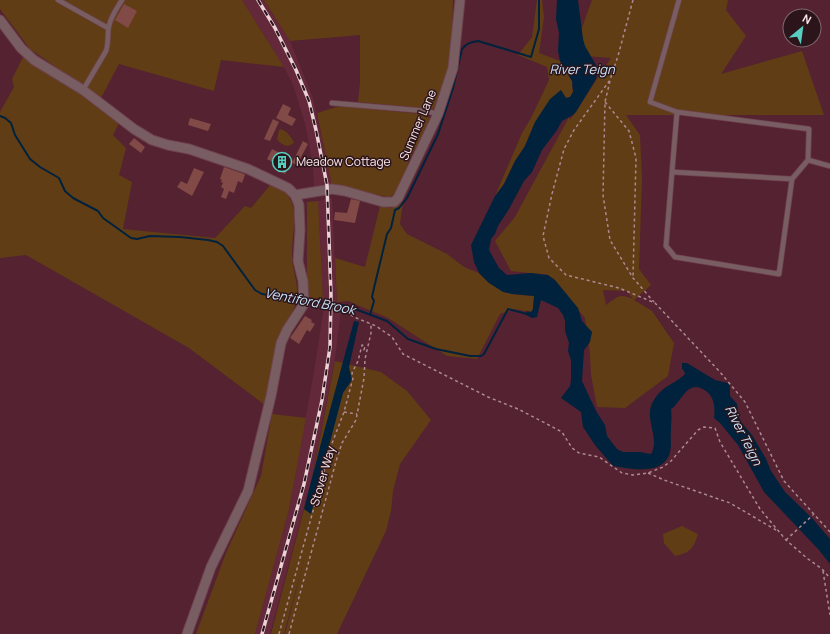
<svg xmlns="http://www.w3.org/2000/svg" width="830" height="634" font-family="Manrope,sans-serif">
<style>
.built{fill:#632839}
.green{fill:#613d15;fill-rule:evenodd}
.water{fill:#00223d}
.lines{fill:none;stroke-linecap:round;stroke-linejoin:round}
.stream{stroke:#00223d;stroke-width:2}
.building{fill:#814a46}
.lane-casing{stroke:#6f424e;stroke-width:6}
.street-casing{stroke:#6f424e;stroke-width:11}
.path{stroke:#ad8a93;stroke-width:1.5;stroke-dasharray:3 3;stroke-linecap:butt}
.lane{stroke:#785e63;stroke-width:4.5}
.street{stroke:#785e63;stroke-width:9}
.rail-casing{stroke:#ead2d7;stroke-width:3.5}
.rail{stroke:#2b151a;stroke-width:2;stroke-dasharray:6;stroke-linecap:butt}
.labels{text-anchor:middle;stroke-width:3;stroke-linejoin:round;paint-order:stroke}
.street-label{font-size:12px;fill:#fce7eb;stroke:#2b151a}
.poi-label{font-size:12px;fill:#fce7eb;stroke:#2b151a;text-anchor:start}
.water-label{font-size:13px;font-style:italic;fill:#c9e4fd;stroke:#2b151a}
</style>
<rect width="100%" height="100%" fill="#542230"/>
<path class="built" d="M242,0H264L290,41L313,98L332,186L314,188L313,166L305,124L293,85L284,67Z
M332,198L337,307L341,311L335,359L312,477L270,634H255L289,509L314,371L323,313V299L318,201Z"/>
<path class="green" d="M0,0H242L284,67L221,60L214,91L119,64L101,98L30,49L0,9Z
M264,0H453L452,32L449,68L434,109L358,102L360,82V35L290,41Z
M537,0H542L544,17L539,53L560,61L572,81L573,92L570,97L566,98L561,91L534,125L525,146L515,161L504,184L495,196L522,133L531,118L549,80L547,67L518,55L532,37Z
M592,0H728L726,10L746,36L721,74L802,51L824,115H626L640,135L642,178L639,269L651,285L634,300L652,311L674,343L668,376L625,408L597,407L591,375L590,354L585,318L548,275L511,271L495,241L515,217L569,117L570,120L611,58L572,55ZM603,290L627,291L633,299C620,293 618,296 606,305Z
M23,57L65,83L119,123L113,135L126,148L119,175L132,182L123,229L215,238L245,206L251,208L272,183C278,187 284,190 288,196C300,212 291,237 292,256C292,269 298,281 297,295C295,314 283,325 278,342C272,363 269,384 265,405L189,348L26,255L0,258V112L14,87L12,79Z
M340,106L421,114L430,118L421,140L409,159L405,175L397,193L389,197L332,186L317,113Z
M281,129C288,132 290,136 294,142C289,149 281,145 277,139L279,130Z
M318,201L323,299L307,297V202Z
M403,202L400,224L407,234L447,254L464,267L479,273L489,283L512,294L534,296L533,309L531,312L514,309L500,314L477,359L447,356L388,318L348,301L337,302L335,258L365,267L380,206L391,208Z
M335,361L381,372L407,391L431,420L400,464L393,491L391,511L386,531L337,634H285L305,556L284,634H271L312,479Z
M272,414L306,418L289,509L255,634H196L226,553L261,476Z
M682,526L698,534C694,548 690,553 675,556L664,543L663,534Z"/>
<path class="water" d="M557,0H578L583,39L585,46L596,65L598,70L596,79L576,112L573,115L562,121L557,130L542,150L532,172L524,181L509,209L498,226L495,234L491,239L489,250L499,268L507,275L531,273L548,275L555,280L578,308L582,321L592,332L590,342L584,350L582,381L596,411L605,425L607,436L617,449L623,452H640L651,454C661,438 642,417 654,400C663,385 674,385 685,374L684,371L682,369V363H687L715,380L728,383L730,386V396L737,404L739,417L741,422L752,435L766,459L771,471L785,492L812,518L830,539V564L819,550L764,492L738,445L720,423L714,418C715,408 715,398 706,391C687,377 681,404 671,409C672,417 671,423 671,431C670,438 672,444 670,452C664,476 631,469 613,466L595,445L583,427L581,412L561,398L570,386L571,380V360L568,351L569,343L565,331V321L563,315L558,308L541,300L537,317L532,318L526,315L527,311L531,312L533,309L534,296L512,294L503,292L489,283L479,273L474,262L471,245L495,196L504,184L515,161L525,146L535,122L550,99L561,90L566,98L570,97L573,92L572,81L560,61L558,51L559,33L556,19Z
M354,321L359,322L349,367L352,380L343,393L311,514L304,509L321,443Z"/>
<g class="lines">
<path class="stream" d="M0,116L5,118L11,123L15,135L30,159L40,167L59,178L65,191L73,198L98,211L103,218L131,238L137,239L150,236L180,237L208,240L217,242L223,246L255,290L262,294L301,300
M307,301L336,304L347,306L387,321L408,339L436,349L470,356H481L484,354L508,309L527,314
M370,315L374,301L372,297L374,288L387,234L391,228L395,210L399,208L407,198L438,134L453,88L462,49C467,43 471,42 478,41L531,57L539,29V0"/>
</g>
<path class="building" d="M124,4L137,11L128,28L115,20Z
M283,104L291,108L288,115L296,119L292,126L276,118Z
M190,118L211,124L208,131L188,125Z
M273,119L279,122L270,141L264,139Z
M134,138L145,147L141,153L129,144Z
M303,141L308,144L297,165L292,163Z
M272,149L293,160L285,174L276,169L278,165L267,159Z
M224,167L244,174L245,175L242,183L238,181L234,193L229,191L226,199L221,197L224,189L221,187L223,183L221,182L222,180L220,179Z
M194,168L204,172L192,196L177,187L181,181L187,184Z
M351,199L360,201L355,223L334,220L335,212L347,213Z
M305,316L312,320L311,322L315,324L310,332L307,330L299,344L290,338Z"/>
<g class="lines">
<g class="lane-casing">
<path id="lane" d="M58,0L108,28
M83,90L106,51C109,42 107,34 109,26C111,16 117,8 122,0
M332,103L426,111L438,114
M677,112L650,102L679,0
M672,172L677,112L809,129L808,160
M792,179L672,172L666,246L675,257L779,274L792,179L808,160L830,166"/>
</g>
<g class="street-casing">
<path id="street" d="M0,20L21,48L34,60L83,90L134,129L152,140L168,145L189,149L248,169L288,188L295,195L299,205L300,230L298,261L303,281L304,304L287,330L281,343L271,396L248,491L211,567L187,634
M295,195L332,189L345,191L383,202H394L398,198L438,114L453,68L460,0"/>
</g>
<path class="path" d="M633,0L618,56L610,80L574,130L564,149L552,194L543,236L549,258L566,275L619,288L655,303L720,372L745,402L784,481L830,532
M610,81L605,102L603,195L610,240L633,278L654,302
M605,102L629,131L636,158L633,277
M311,304L339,307L354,317L376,326L392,337L403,354L488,397L518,409L547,424L562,432L572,448L579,453L599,457L622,473L633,475L648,473L663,467L671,461L698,430L704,427L715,428L720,442L760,509L786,540L808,559L822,569L830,578
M344,412L357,414
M648,473L664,480L730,503L776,530
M786,540L814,514
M823,571L830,615
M279,634L331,446L344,412L353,378L352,373L358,361L362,345L365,346L364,350L367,351
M289,634L337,458L342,443L356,420L364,378L365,359L371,333V324"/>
<use href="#lane" class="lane"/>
<use href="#street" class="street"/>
<g class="rail-casing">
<path id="rail" d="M258,0L275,28L296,70L309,101L316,130L327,185L331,295L330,347L322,400L304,484L262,634"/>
</g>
<use href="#rail" class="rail"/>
</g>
<defs>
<g id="building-ring" transform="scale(1)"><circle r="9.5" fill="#2b151a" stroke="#58cec0" stroke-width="1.5"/><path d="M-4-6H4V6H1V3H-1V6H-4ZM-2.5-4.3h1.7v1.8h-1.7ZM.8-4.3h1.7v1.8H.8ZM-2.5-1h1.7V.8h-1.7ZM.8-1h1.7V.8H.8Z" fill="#58cec0"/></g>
</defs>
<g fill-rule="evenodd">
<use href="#building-ring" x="282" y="162"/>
</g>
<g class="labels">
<g class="street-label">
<text transform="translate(418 125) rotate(-67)" y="4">Summer Lane</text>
<text transform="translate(323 476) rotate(-74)" y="4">Stover Way</text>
</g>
<g class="poi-label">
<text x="296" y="166">Meadow Cottage</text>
</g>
<g class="water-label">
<text x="582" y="74">River Teign</text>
<text transform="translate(310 301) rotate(11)" y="5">Ventiford Brook</text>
<text transform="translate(744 435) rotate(63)" y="5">River Teign</text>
</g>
</g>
<g transform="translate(802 28) rotate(29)"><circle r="19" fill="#2b151a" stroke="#7f696e"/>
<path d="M0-3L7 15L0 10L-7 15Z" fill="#58cec0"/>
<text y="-6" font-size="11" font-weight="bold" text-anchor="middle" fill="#fce7eb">N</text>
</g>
</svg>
